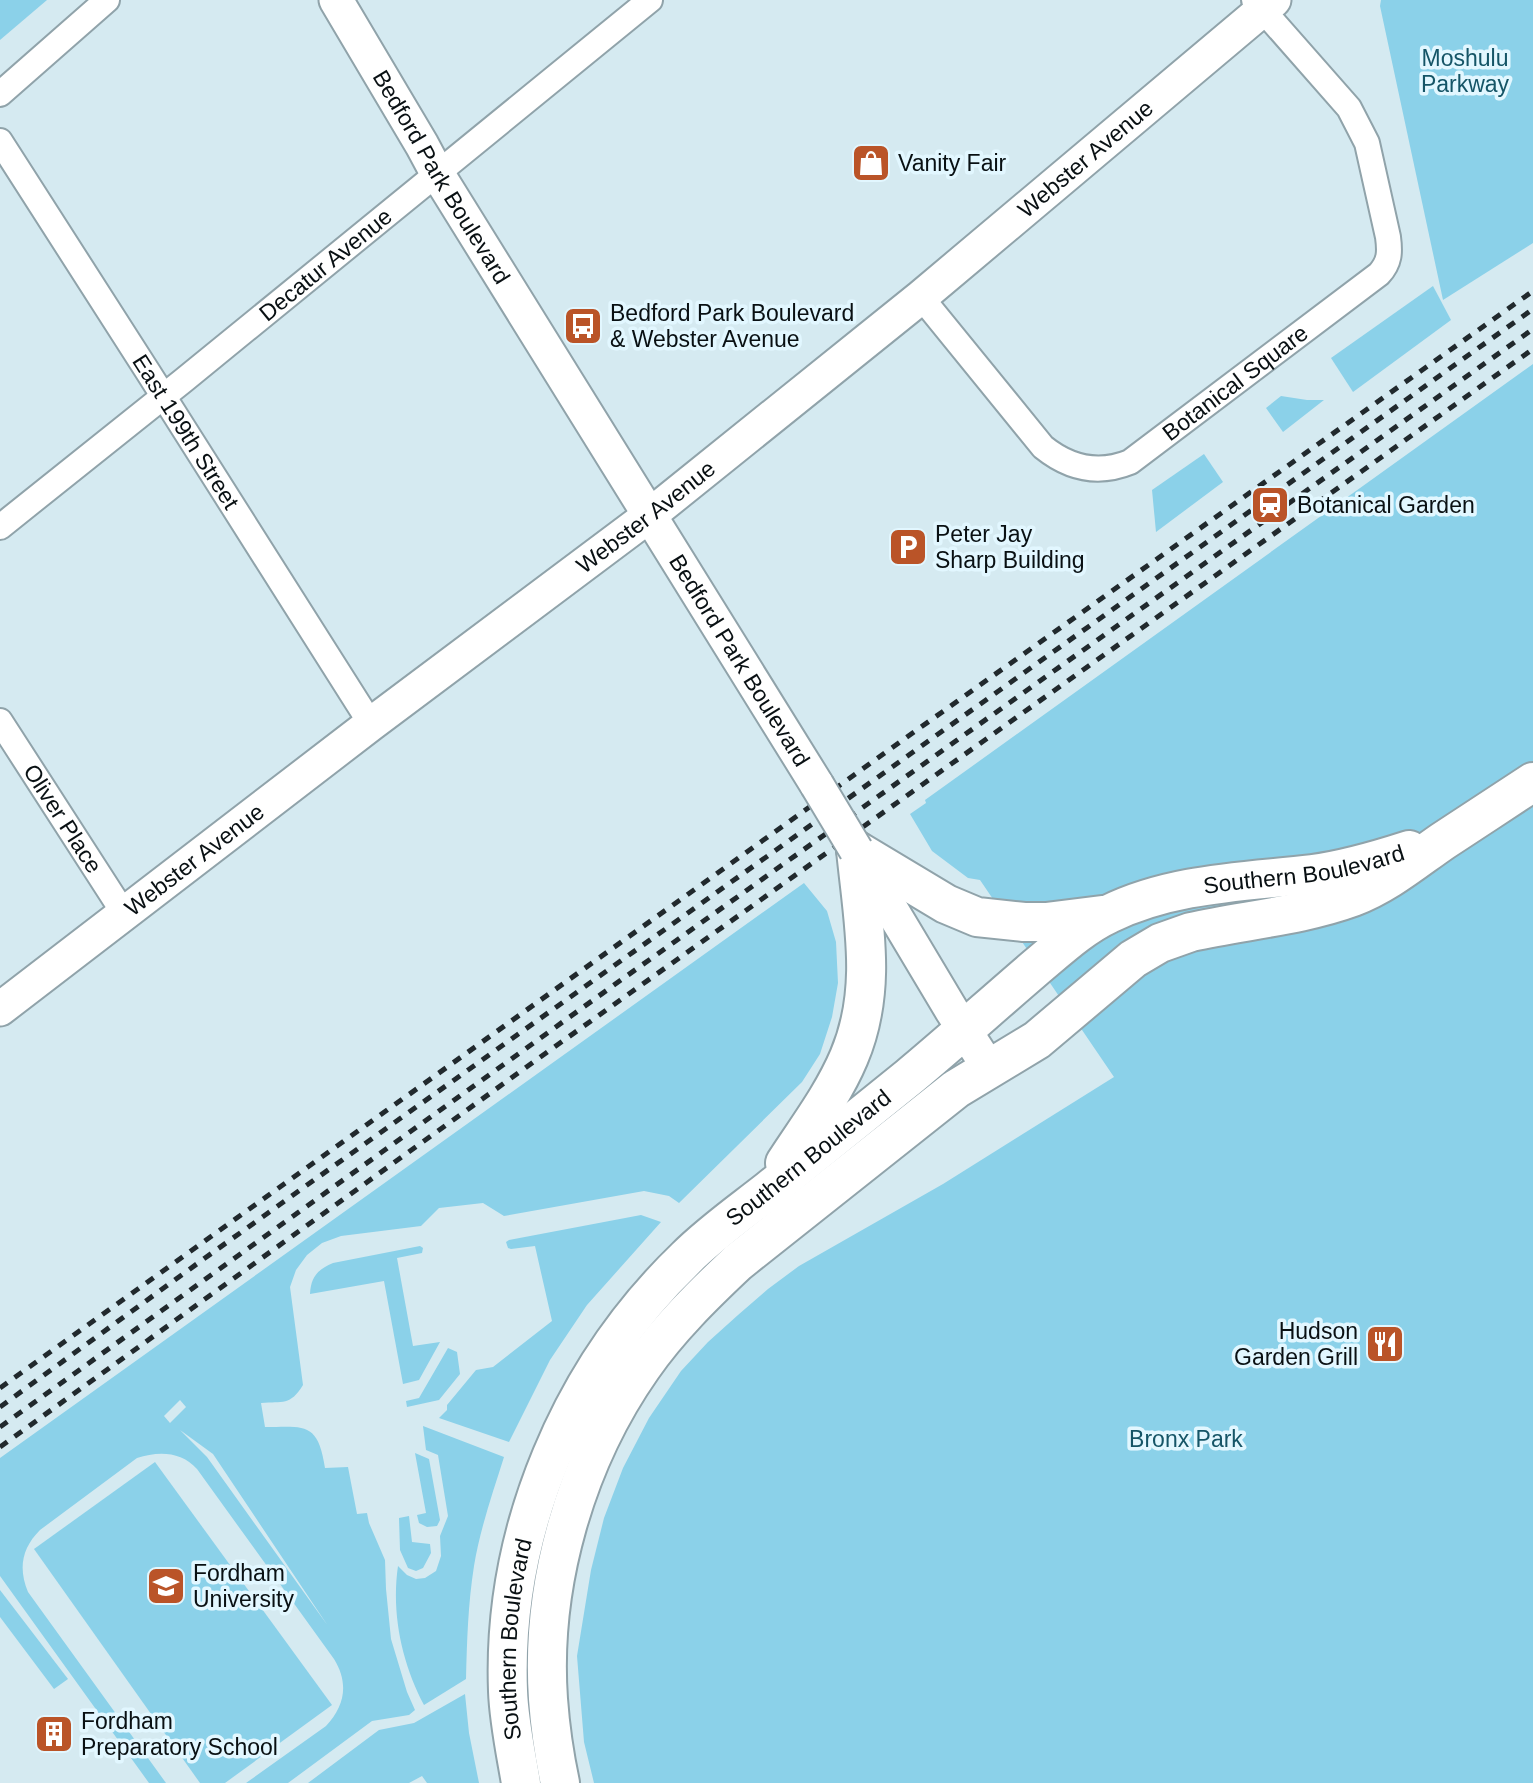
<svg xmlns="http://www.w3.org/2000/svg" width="1533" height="1783" font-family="Helvetica,sans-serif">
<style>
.green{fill:#8bd1e9;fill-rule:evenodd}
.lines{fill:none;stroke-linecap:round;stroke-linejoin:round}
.minor-casing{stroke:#90a3aa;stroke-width:28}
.secondary-casing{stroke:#90a3aa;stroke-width:37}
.primary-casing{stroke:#90a3aa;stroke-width:42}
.minor{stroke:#fff;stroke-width:24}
.secondary{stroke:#fff;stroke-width:33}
.primary{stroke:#fff;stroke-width:38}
.rail{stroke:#21292d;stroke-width:5;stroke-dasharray:9 9;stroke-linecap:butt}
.secondary-bridge-casing{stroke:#90a3aa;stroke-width:37;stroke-linecap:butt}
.secondary-bridge{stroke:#fff;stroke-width:33}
.labels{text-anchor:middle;stroke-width:7;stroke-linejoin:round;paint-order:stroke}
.park-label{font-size:23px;fill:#155567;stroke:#e2f7ff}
.street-label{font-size:23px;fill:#091013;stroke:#e2f7ff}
.poi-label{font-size:23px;fill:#091013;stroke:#e2f7ff;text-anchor:start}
</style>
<rect width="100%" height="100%" fill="#d5eaf1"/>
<g class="green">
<polygon points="0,0 47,0 0,40"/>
<polygon points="1381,0 1533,0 1533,243 1443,300 1380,6"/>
<polygon points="1433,286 1451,320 1353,392 1331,358"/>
<polygon points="1533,364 1533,1783 594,1783 584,1742 577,1656 591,1570 604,1518 623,1468 649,1418 681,1371 708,1342 738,1315 768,1289 799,1266 943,1184 1114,1077 980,880 968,878 932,851 910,814 926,803 925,800"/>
<polygon points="1281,396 1307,400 1324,400 1283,432 1266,408"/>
<polygon points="1204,454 1223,482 1156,532 1152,490"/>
<path d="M804,883L827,911L836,942L838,983L832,1017L820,1054L802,1082L679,1203L669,1196L644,1191L504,1216L483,1203L439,1208L421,1226L341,1236L322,1243L307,1255L296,1270L290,1287L303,1385C290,1406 283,1401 261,1403L265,1427C304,1427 318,1421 325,1468L348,1467L357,1514L367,1513L369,1523L385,1560L386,1589L391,1639L407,1692L415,1710L409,1715L372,1721L288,1783H246L326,1726C345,1706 349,1683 334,1659L197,1469C181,1451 158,1451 137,1458L40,1530C22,1548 18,1568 28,1592L166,1783H149L0,1576V1458ZM180,1400L186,1407L170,1423L164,1416ZM180,1430L213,1454L328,1626L207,1457Z"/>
<polygon points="641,1215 661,1222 587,1305 550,1360 509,1442 439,1418 447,1410 447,1405 476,1370 493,1367 552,1321 535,1246 511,1249 508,1248 506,1242 509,1240"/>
<path d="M420,1246L423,1248L422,1253L397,1258L413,1346L440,1342L419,1380L403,1384L384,1281L310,1294C311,1277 317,1270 333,1263Z"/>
<polygon points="448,1348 457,1352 460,1374 439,1400 407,1407 406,1401 419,1398"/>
<path d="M423,1426L504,1457C493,1492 480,1529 474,1566C468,1604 467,1641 466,1679L424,1705C402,1663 391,1614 398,1566L407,1575L416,1579L425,1578L436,1571L441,1556L440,1536L448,1516L438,1455L426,1450Z"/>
<polygon points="415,1453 429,1459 440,1520 437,1526 427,1527 419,1523 417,1515 426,1513"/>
<polygon points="155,1462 332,1705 225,1783 200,1783 34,1549"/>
<polygon points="409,1516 412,1542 430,1544 431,1553 423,1568 416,1571 408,1568 400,1550 399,1518"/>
<polygon points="0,1590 68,1679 54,1689 0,1617"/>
<polygon points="465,1694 469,1733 479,1783 427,1783 422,1776 409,1783 308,1783 379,1730 414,1723"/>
</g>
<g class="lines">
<defs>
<g id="minor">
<polyline points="0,94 107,0"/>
<path id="s1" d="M0,141L148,372L371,724"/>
<path id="s2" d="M921,297L1043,447C1069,468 1098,475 1130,462L1379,274C1390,262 1390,252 1388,237L1367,143L1349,108L1254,0"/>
<path id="s3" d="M0,527L184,380L650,0"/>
<path id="s4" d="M0,721L125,915"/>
</g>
<g id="secondary">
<path id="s5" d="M336,0L422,145L437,173L817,785"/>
<polyline points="857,852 952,1011 989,1068"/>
<path id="s6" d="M0,1009L371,724L650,515L921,297L1274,0"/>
</g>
<g id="primary">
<polyline points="856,850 946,904 977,917 1024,922 1046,922 1102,915"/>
<path d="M785,1163C807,1129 833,1095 849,1057C878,989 863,921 856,850"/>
<path id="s7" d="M521,1783C516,1753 509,1721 508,1691C502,1530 571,1369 686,1258C711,1233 741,1212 769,1190C816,1152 862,1115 909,1077C951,1042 992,1005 1034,969C1057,950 1081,927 1109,914C1172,883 1243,882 1312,874C1345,870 1378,860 1409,850"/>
<path d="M560,1783C554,1755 550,1727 548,1699C540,1584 576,1461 642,1367C669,1328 704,1294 738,1262L956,1089L1037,1040L1133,959L1160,943L1191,932C1245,920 1301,916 1353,897C1387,884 1414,861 1443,841C1473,821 1503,802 1533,782"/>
</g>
</defs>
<use href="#minor" class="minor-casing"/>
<use href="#secondary" class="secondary-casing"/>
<use href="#primary" class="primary-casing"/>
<use href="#minor" class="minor"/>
<use href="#secondary" class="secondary"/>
<use href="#primary" class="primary"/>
<g class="rail">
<polyline points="0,1388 886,752 1533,291"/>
<polyline points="0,1407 205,1258 1533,309"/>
<polyline points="0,1427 621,980 1533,329"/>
<polyline points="0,1447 539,1058 1533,349"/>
</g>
<defs>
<polyline id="secondary-bridge" points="817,785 856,850"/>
</defs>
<use href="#secondary-bridge" class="secondary-bridge-casing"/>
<use href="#secondary-bridge" class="secondary-bridge"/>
</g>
<defs>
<symbol id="shop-square" viewBox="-11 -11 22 22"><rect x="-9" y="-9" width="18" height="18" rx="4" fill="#ba5428" stroke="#e2f7ff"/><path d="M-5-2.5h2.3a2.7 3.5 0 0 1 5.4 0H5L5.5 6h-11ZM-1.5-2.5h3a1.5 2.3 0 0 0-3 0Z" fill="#fff"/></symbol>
<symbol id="bus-square" viewBox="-11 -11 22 22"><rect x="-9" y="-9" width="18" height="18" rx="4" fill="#ba5428" stroke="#e2f7ff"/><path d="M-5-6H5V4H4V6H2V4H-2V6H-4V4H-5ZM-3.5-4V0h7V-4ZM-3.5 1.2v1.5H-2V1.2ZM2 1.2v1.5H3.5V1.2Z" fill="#fff"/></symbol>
<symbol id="station-square" viewBox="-11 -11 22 22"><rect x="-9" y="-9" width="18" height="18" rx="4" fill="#ba5428" stroke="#e2f7ff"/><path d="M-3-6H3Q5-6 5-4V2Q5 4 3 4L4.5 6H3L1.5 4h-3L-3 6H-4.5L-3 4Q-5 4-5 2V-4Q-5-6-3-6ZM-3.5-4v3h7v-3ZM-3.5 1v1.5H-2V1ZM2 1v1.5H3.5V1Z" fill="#fff"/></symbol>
<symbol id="parking-square" viewBox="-11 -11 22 22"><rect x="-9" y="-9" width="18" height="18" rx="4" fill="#ba5428" stroke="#e2f7ff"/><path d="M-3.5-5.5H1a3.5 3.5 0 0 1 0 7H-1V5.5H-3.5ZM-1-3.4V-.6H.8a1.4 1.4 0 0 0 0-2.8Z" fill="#fff"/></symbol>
<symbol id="restaurant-square" viewBox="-11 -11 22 22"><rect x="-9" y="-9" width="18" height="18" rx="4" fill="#ba5428" stroke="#e2f7ff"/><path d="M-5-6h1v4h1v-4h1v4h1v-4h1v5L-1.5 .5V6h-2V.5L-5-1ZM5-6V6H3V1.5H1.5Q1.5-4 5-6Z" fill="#fff"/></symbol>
<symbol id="university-square" viewBox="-11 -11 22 22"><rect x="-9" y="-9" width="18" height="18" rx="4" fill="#ba5428" stroke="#e2f7ff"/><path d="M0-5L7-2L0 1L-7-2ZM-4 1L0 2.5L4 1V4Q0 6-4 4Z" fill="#fff"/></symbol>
<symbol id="building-square" viewBox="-11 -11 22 22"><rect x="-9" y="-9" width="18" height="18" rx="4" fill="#ba5428" stroke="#e2f7ff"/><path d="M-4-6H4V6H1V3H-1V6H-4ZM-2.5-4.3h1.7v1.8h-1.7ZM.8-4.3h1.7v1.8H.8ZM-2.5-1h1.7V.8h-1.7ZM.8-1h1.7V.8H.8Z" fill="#fff"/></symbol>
</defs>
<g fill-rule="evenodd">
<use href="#shop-square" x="849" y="141" width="44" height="44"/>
<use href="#bus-square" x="561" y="304" width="44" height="44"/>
<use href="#station-square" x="1248" y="483" width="44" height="44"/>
<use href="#parking-square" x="886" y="525" width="44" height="44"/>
<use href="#restaurant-square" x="1363" y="1322" width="44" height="44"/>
<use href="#university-square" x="144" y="1564" width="44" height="44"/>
<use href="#building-square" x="32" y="1712" width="44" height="44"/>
</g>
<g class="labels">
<g class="park-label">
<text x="1465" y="66">Moshulu<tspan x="1465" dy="26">Parkway</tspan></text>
<text x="1186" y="1447">Bronx Park</text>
</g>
<g class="street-label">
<text dy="8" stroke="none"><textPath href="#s6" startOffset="1379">Webster Avenue</textPath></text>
<text dy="8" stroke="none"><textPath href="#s5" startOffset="206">Bedford Park Boulevard</textPath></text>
<text dy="8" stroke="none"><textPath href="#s3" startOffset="418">Decatur Avenue</textPath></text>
<text dy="8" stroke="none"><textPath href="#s2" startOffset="418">Botanical Square</textPath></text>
<text dy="8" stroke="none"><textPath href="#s1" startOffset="345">East 199th Street</textPath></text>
<text dy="8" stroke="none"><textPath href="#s6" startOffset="812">Webster Avenue</textPath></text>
<text dy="8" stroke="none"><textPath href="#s5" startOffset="774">Bedford Park Boulevard</textPath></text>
<text dy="8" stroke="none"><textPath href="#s4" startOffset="116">Oliver Place</textPath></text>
<text dy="8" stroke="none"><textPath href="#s6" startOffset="245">Webster Avenue</textPath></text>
<text dy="8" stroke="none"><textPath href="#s7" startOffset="1321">Southern Boulevard</textPath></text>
<text dy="8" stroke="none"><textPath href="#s7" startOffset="733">Southern Boulevard</textPath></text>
<text dy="8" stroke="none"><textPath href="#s7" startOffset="145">Southern Boulevard</textPath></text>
</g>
<g class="poi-label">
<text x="898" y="171">Vanity Fair</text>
<text x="610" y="321">Bedford Park Boulevard<tspan x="610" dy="26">&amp; Webster Avenue</tspan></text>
<text x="1297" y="513">Botanical Garden</text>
<text x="935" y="542">Peter Jay<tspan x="935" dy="26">Sharp Building</tspan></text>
<text x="1358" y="1339" text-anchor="end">Hudson<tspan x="1358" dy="26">Garden Grill</tspan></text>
<text x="193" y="1581">Fordham<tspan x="193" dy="26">University</tspan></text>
<text x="81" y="1729">Fordham<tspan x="81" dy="26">Preparatory School</tspan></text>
</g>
</g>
</svg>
